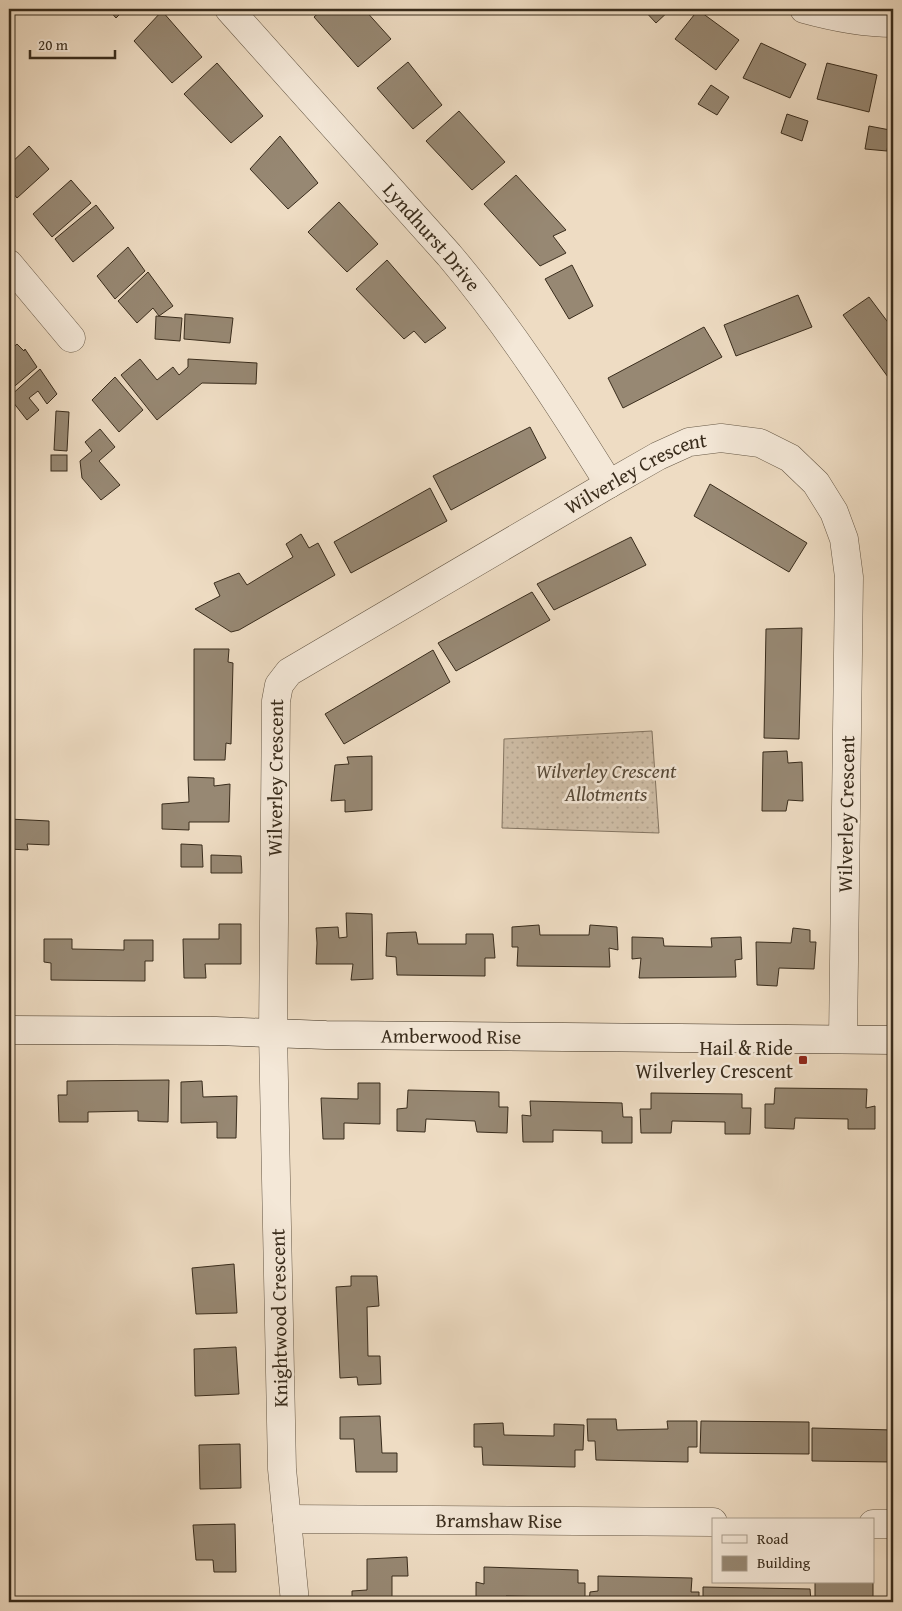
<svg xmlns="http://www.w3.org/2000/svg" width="902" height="1611" font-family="'Gentium Book Plus',serif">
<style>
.garden{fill:url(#garden-dots);stroke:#847562}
.building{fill:#978873;stroke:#392c1c}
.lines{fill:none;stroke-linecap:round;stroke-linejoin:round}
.street-casing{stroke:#665846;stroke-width:29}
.secondary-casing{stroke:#392c1c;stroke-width:29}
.street{stroke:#f4e8d8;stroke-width:28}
.secondary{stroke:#f4e8d8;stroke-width:28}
.poi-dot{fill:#8f2418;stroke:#f4e8d8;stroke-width:2}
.labels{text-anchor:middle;stroke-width:5;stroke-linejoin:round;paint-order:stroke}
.street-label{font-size:20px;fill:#392c1c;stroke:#f4e8d8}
.park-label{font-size:20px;font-style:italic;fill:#574938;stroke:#f4e8d8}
.poi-label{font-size:20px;fill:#392c1c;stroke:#f4e8d8;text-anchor:end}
</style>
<defs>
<pattern id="garden-dots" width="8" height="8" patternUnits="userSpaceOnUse" patternTransform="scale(1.25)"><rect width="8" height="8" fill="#cfbea7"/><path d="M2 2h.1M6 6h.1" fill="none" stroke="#b2a38f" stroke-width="1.8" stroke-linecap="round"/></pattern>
</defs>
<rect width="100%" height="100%" fill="#eedcc3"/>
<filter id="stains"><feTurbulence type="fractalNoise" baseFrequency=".004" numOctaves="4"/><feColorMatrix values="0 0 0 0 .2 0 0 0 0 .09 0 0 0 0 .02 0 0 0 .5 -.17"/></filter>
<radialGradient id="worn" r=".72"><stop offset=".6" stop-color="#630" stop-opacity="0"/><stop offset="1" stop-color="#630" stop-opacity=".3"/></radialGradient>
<polygon class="garden" points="652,731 659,833 502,828 504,739"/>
<g class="building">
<polygon points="108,9 125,9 116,18"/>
<polygon points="323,9 364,9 391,39 358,67 314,17"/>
<polygon points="643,9 671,9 656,23"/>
<polygon points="698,10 739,40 716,70 675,39"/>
<polygon points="162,11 202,57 172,83 134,41"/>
<polygon points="761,43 806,64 790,98 743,78"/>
<polygon points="408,62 442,105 413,129 377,88"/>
<polygon points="217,63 263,116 231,143 184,94"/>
<polygon points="827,63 877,75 869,112 817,99"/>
<polygon points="711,85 729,97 717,115 698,104"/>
<polygon points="459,111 505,162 472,190 426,141"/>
<polygon points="787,114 808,121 802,141 781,133"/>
<polygon points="869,126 890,130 887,151 865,149"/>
<polygon points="280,136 318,183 288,209 250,169"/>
<polygon points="29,146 49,169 17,198 9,188 9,165"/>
<polygon points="516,175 566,230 553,236 566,253 540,266 484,204"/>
<polygon points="71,180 91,203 52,237 33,214"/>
<polygon points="339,202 378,244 347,272 308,232"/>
<polygon points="96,205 114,228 73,262 55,239"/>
<polygon points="128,247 145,271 115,299 97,276"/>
<polygon points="387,260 446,328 425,343 414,331 404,339 356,289"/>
<polygon points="572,265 593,306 569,319 545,279"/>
<polygon points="148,272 173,306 159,316 153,308 137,323 118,301"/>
<polygon points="798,295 812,327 736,356 724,325"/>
<polygon points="869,297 893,329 893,384 843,315"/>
<polygon points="185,314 233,318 230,343 184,339"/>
<polygon points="156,316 182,318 180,341 155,339"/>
<polygon points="704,327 722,357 623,408 608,378"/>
<polygon points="17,344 24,351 25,349 37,367 9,391 9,351"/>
<polygon points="140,359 157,380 173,367 179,375 188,367 188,359 257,363 256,384 202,383 157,420 121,375"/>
<polygon points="40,369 57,394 47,404 38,391 29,398 39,410 27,420 9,397"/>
<polygon points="115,377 143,410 119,432 92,400"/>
<polygon points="56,411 69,412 67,451 54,450"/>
<polygon points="530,427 546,458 451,510 433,476"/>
<polygon points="100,429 115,447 99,461 120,485 101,500 82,478 80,461 92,451 85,442"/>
<rect x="51" y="455" width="16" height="16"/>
<polygon points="710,484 807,543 789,572 694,516"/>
<polygon points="430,488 447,521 351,573 334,542"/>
<polygon points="301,534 309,548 318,543 335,575 239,630 231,632 195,609 220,596 214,583 239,573 247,585 293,557 286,544"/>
<polygon points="631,537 646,565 554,610 537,584"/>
<polygon points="532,592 550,620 456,671 438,643"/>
<polygon points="802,628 799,739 764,738 766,629"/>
<polygon points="194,649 229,649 228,662 233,663 231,744 226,743 225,760 194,760"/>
<polygon points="433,650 450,682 344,744 325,714"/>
<polygon points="787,751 788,763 802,762 803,801 788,800 786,811 762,811 763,752"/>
<polygon points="372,756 372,810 345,812 345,800 331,801 335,765 349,764 347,757"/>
<polygon points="188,777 214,778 214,786 230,784 229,822 189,822 189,830 162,829 162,804 189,802"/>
<polygon points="9,819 49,821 49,845 27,844 28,850 9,849"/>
<polygon points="181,844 202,845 203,867 181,867"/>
<polygon points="211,855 241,856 242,873 211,873"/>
<polygon points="346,913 372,914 373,979 351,980 353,964 316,964 317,943 316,928 338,927 339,938 347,937"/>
<polygon points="219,924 241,924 241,964 205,964 206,978 184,978 183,939 219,939"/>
<polygon points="539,925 540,935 589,935 590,925 617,927 618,950 609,948 610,967 517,966 518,947 512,947 512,927"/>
<polygon points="793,928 810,930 810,942 816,942 814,969 779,968 777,986 757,985 756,942 791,943"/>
<polygon points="416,932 418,944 466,944 466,934 493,934 495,958 485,958 485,976 397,975 396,957 386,956 387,933"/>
<polygon points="632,937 663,938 664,946 712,947 711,938 741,937 742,959 735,960 736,977 639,978 641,958 632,959"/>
<polygon points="44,939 72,939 72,949 124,950 124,940 153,940 153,961 145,961 145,981 51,980 51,963 44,962"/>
<polygon points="169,1080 168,1122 138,1121 138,1111 88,1112 88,1122 59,1122 58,1095 67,1095 67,1081"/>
<polygon points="202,1081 203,1097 237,1096 236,1138 217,1138 217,1122 181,1123 181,1082"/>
<polygon points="358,1083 380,1083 380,1124 344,1123 344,1139 323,1139 321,1098 358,1099"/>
<polygon points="775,1088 867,1089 866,1108 875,1106 875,1129 848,1129 848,1119 795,1118 794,1129 765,1128 765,1104 774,1104"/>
<polygon points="408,1090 499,1092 499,1107 508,1107 507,1133 477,1132 475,1121 426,1119 425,1132 397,1131 397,1109 407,1108"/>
<polygon points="651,1093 742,1094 742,1108 751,1108 750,1134 725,1134 725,1122 672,1121 671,1133 641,1133 640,1109 651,1109"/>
<polygon points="530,1101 622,1103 623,1117 632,1117 632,1143 602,1143 602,1131 553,1130 553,1142 523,1142 522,1115 531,1116"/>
<polygon points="890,1106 893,1106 893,1136 889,1136"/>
<polygon points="234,1264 237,1313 196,1314 192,1268"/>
<polygon points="351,1276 377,1276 379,1306 367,1307 368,1356 380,1356 381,1384 358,1385 357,1377 340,1378 336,1287 351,1286"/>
<polygon points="236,1347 239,1394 195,1396 194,1349"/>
<polygon points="380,1416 382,1453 397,1453 397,1472 356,1472 354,1439 340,1439 340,1417"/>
<polygon points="587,1419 616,1419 617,1430 668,1429 667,1421 697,1421 697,1447 688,1447 688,1462 596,1460 595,1441 588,1441"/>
<polygon points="701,1421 809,1422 809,1454 700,1453"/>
<polygon points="503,1423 504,1435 554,1436 554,1424 584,1425 583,1450 575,1450 575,1467 483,1465 482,1447 474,1447 474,1424"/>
<polygon points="812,1428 893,1430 893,1462 812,1461"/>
<polygon points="240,1444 241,1488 200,1489 199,1445"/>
<polygon points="235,1524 236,1572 214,1572 213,1560 196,1560 193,1525"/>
<polygon points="407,1557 408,1576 392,1576 392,1602 352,1602 352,1591 367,1590 367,1559"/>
<polygon points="484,1567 578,1570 578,1583 585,1583 585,1602 557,1602 556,1597 506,1596 506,1602 476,1602 476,1582 484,1584"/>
<polygon points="598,1576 692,1578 691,1592 699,1592 699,1602 589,1602 590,1592 598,1591"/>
<rect x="815" y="1582" width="58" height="20"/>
<polygon points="703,1587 810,1589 811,1602 703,1602"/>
</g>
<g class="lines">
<defs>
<g id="street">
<path id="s1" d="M229,9L449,255C509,326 560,405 609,484"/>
<path d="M804,9C833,17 863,23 893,23"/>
<polyline points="9,264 71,338"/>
<path id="s2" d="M287,1519L713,1522"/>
<polyline points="873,1524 893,1524"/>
<path id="s3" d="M295,1602L282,1469L273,1033L276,701L279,685L289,672L609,484L658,456L689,442L721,438L760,443L790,458L816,483L834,512L844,539L849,577L843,1039"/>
</g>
<g id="secondary">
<path id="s4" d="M9,1030L216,1031L326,1035L893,1040"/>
</g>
</defs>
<use href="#street" class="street-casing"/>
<use href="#secondary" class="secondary-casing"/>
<use href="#street" class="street"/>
<use href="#secondary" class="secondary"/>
</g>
<rect class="poi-dot" x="798" y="1055" width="10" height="10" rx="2.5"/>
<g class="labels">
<g class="street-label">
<text dy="7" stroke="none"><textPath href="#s1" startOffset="305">Lyndhurst Drive</textPath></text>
<text dy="7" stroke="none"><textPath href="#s3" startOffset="1335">Wilverley Crescent</textPath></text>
<text dy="7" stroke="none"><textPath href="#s3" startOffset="825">Wilverley Crescent</textPath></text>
<text transform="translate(846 814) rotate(-89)" y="7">Wilverley Crescent</text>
<text dy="7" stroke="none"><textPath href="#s4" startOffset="442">Amberwood Rise</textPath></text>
<text transform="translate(279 1318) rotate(-91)" y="7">Knightwood Crescent</text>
<text dy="7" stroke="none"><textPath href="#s2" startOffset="212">Bramshaw Rise</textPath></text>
</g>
<g class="park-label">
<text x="606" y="778">Wilverley Crescent<tspan x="606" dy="23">Allotments</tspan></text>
</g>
<g class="poi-label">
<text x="793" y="1055">Hail &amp; Ride<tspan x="793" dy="23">Wilverley Crescent</tspan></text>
</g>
</g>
<rect width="902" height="1611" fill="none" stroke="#eedcc3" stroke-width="30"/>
<rect x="10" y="10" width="882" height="1591" fill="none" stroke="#392c1c" stroke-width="2.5"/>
<rect x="15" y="15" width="872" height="1581" fill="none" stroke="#392c1c"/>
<rect x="712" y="1518" width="162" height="65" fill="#f4e8d8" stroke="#a99d8d"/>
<rect x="722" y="1535" width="25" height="8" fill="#f4e8d8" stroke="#a99d8d"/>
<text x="757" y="1544" font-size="15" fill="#392c1c">Road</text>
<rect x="722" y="1556" width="25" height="15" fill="#978873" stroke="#a99d8d"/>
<text x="757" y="1568" font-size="15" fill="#392c1c">Building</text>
<path d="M30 50v8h85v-8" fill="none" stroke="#392c1c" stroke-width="2.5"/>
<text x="38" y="50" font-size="15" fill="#392c1c" stroke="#f4e8d8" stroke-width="4" paint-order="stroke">20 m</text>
<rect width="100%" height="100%" filter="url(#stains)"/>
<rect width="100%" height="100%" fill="url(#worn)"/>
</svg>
